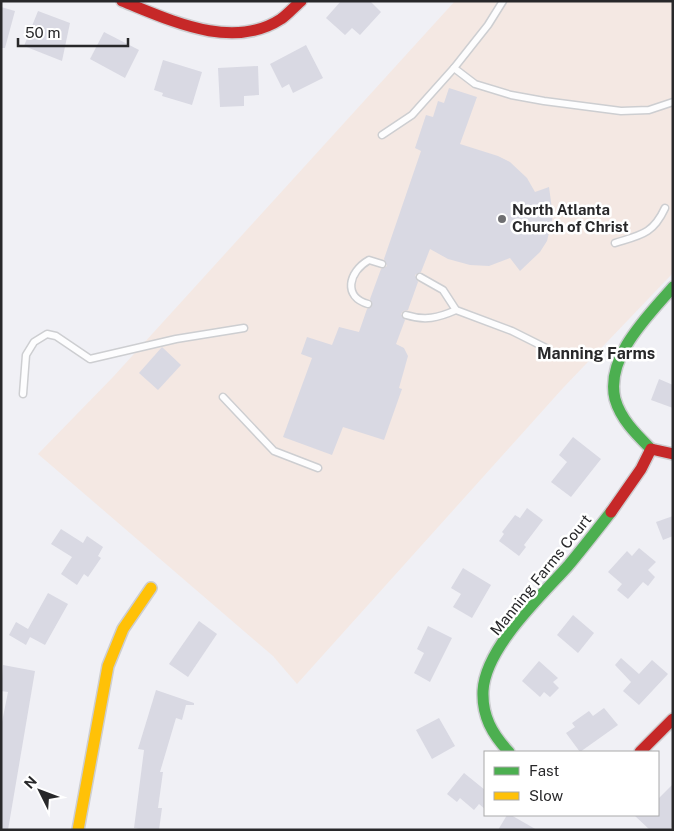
<svg xmlns="http://www.w3.org/2000/svg" width="674" height="831" font-family="'Public Sans',sans-serif">
<style>
.commercial{fill:#f4e8e3}
.building{fill:#d9d9e3}
.lines{fill:none;stroke-linecap:round;stroke-linejoin:round}
.lane-casing{stroke:#cdced1;stroke-width:9}
.fast-casing{stroke:#cdced1;stroke-width:14}
.slow-casing{stroke:#cdced1;stroke-width:14}
.jam-casing{stroke:#cdced1;stroke-width:14}
.lane{stroke:#fdfdfe;stroke-width:6}
.fast{stroke:#4caf50;stroke-width:11}
.slow{stroke:#ffc107;stroke-width:11}
.jam{stroke:#c62828;stroke-width:11}
.poi-dot{fill:#6e6e71;stroke:#fff;stroke-width:2}
.labels{text-anchor:middle;stroke-width:5;stroke-linejoin:round;paint-order:stroke}
.poi-label{font-size:15px;font-weight:bold;fill:#28282a;stroke:#fff;text-anchor:start}
.street-label{font-size:15px;fill:#28282a;stroke:#fff}
.neighbourhood-label{font-size:16px;font-weight:bold;fill:#28282a;stroke:#fff}
</style>
<rect width="100%" height="100%" fill="#f0f0f5"/>
<polygon class="commercial" points="455,1 673,1 673,273 563,388 297,684 273,656 38,454 113,377"/>
<g class="building">
<polygon points="341,1 370,1 381,12 360,35 352,28 345,35 326,18"/>
<polygon points="1,7 15,11 5,48 1,48"/>
<polygon points="38,11 70,23 62,61 24,46"/>
<polygon points="104,32 139,50 125,78 90,59"/>
<polygon points="306,45 323,78 293,93 289,84 282,88 270,64"/>
<polygon points="163,60 202,72 192,105 162,96 163,93 154,90"/>
<polygon points="258,66 259,95 244,96 244,106 220,107 218,68"/>
<polygon points="449,88 477,97 460,144 498,156 510,162 527,178 535,192 549,187 553,216 547,241 540,252 520,271 510,258 489,266 470,265 448,259 430,249 421,272 415,275 418,282 408,310 403,311 401,314 405,320 396,344 404,348 408,356 399,388 402,389 384,440 343,427 332,455 283,437 312,358 301,354 307,337 332,345 339,327 359,332 367,309 372,306 370,299 381,269 387,266 384,259 421,151 415,148 426,115 433,117 438,101 444,103"/>
<polygon points="162,347 181,365 158,390 139,373"/>
<polygon points="659,379 673,385 673,408 651,400"/>
<polygon points="573,437 601,459 571,497 551,482 567,462 559,455"/>
<polygon points="527,508 543,520 524,545 526,547 519,556 499,541 504,534 502,532 515,515 520,518"/>
<polygon points="673,516 673,536 663,540 656,522"/>
<polygon points="61,529 83,543 87,536 103,547 98,556 101,558 88,577 84,574 77,585 61,574 72,557 51,544"/>
<polygon points="639,548 656,562 648,570 655,577 648,586 643,582 628,599 617,590 622,584 608,572 627,551 632,556"/>
<polygon points="463,568 491,585 472,618 453,607 461,594 451,588"/>
<polygon points="48,593 68,604 45,645 30,637 26,645 9,635 16,622 28,629"/>
<polygon points="573,615 594,633 578,653 557,635"/>
<polygon points="199,621 217,634 188,677 169,664"/>
<polygon points="428,626 452,638 430,682 414,673 424,653 417,649"/>
<polygon points="621,658 639,674 652,660 668,674 639,705 623,691 631,682 615,665"/>
<polygon points="539,661 558,678 553,682 559,688 550,697 544,692 540,697 522,681"/>
<polygon points="3,665 35,671 8,830 1,830 1,727 8,692 1,691"/>
<polygon points="156,690 194,703 194,705 186,705 182,720 176,718 160,772 163,772 158,808 162,808 159,830 144,830 134,828 144,750 138,749"/>
<polygon points="604,708 618,725 580,752 566,733 575,727 572,723 589,711 593,716"/>
<polygon points="439,718 455,746 432,759 416,730"/>
<polygon points="464,773 485,790 485,809 479,804 474,810 460,798 457,802 447,794"/>
<polygon points="673,784 673,826 669,830 650,830 634,815 658,815 658,799"/>
<polygon points="507,815 511,815 537,830 498,830"/>
</g>
<g class="lines">
<defs>
<g id="lane">
<polyline points="454,68 475,84 511,95 544,101 621,111 649,110 673,102"/>
<polyline points="382,135 412,115 454,68 488,25 503,1"/>
<path d="M615,243C641,235 653,234 665,208"/>
<polyline points="420,277 443,290 456,310 512,331 546,348"/>
<path d="M368,304C343,297 348,272 369,260L382,264"/>
<path d="M406,315C425,321 438,318 456,310"/>
<polyline points="23,394 26,355 34,342 47,334 56,336 90,359 176,339 244,328"/>
<polyline points="223,397 274,451 318,468"/>
</g>
<g id="fast">
<path d="M651,449C637,435 621,420 615,399C605,357 648,316 673,287"/>
<path d="M509,752C492,734 482,716 483,691C485,648 541,596 568,566C583,548 597,530 611,512"/>
</g>
<polyline id="slow" points="78,830 108,666 123,629 151,588"/>
<g id="jam">
<path d="M122,1C170,20 232,51 281,19C288,14 294,7 301,1"/>
<polyline points="611,512 641,469 651,449 673,454"/>
<polyline points="640,752 673,719"/>
</g>
</defs>
<use href="#lane" class="lane-casing"/>
<use href="#fast" class="fast-casing"/>
<use href="#slow" class="slow-casing"/>
<use href="#jam" class="jam-casing"/>
<use href="#lane" class="lane"/>
<use href="#fast" class="fast"/>
<use href="#slow" class="slow"/>
<use href="#jam" class="jam"/>
</g>
<circle class="poi-dot" cx="502" cy="219" r="5"/>
<g class="labels">
<g class="poi-label">
<text x="512" y="215">North Atlanta<tspan x="512" dy="17">Church of Christ</tspan></text>
</g>
<g class="street-label">
<text transform="translate(541 575) rotate(-51)" y="5">Manning Farms Court</text>
</g>
<g class="neighbourhood-label">
<text x="596" y="359">Manning Farms</text>
</g>
</g>
<rect width="674" height="831" fill="none" stroke="#28282a" stroke-width="5"/>
<rect x="484" y="751" width="175" height="65" fill="#ffffff" stroke="#a9a9aa"/>
<rect x="494" y="767" width="25" height="8" fill="#4caf50" stroke="#a9a9aa"/>
<text x="529" y="776" font-size="15" fill="#28282a">Fast</text>
<rect x="494" y="792" width="25" height="8" fill="#ffc107" stroke="#a9a9aa"/>
<text x="529" y="801" font-size="15" fill="#28282a">Slow</text>
<g transform="translate(40 791) rotate(312)" stroke="#ffffff" stroke-width="4" paint-order="stroke">
<path d="M0-4L9 19L0 12L-9 19Z" fill="#28282a"/>
<text y="-8" font-size="14" font-weight="bold" text-anchor="middle" fill="#28282a">N</text>
</g>
<path d="M18 38v8h110v-8" fill="none" stroke="#28282a" stroke-width="2.5"/>
<text x="25" y="38" font-size="15" fill="#28282a" stroke="#ffffff" stroke-width="4" paint-order="stroke">50 m</text>
</svg>
